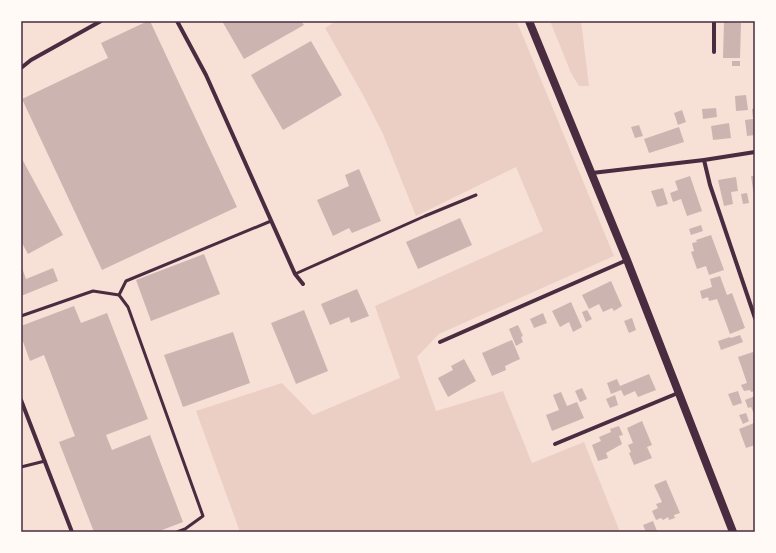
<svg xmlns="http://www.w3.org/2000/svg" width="776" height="553" font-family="'Golos Text',sans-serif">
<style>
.green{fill:#ebcfc5}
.building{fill:#ccb4b1}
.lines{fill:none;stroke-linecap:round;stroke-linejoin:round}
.service{stroke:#4a2c40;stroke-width:3}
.minor{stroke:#4a2c40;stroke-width:4}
.secondary{stroke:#4a2c40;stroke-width:8}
.neatline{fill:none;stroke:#4a2c40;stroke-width:1.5}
</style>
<rect width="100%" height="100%" fill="#f7e1d7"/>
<g class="green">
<polygon points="336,21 516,21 520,29 614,256 439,334 417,357 436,411 503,391 532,463 584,442 620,532 240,532 196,411 282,383 313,415 400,378 375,306 543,231 516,167 416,216 383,134 362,93 325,28"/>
<polygon points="550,21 581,21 589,86 579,86 571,73"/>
</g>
<g class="building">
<polygon points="148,21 150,21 237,207 102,270 22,99 108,58 101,43"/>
<polygon points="222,21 301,21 304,25 244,59"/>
<polygon points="724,22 741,23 740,58 723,58"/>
<polygon points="311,41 342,95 283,130 251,75"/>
<rect x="732" y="61" width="8" height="5"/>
<polygon points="746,95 748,110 736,111 735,96"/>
<polygon points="716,108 717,117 703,119 702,109"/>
<polygon points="755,108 755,135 747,136 745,120 753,119 752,109"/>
<polygon points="682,110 686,122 678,125 674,113"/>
<polygon points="729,123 731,138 713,140 711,126"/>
<polygon points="639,125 643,136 635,138 631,127"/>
<polygon points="679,127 684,142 649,153 644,139"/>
<polygon points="21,157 63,235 28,254 21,241"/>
<polygon points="359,169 381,221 352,233 349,228 333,236 317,200 349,186 345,175"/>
<polygon points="690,176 702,211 687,216 681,199 673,202 670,193 678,190 675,181"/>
<polygon points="751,176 755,176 755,196 754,196"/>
<polygon points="736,177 738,191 731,192 733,204 724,206 718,180"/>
<polygon points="663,188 668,204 657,207 651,191"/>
<polygon points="747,193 749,203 743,204 741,194"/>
<polygon points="460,218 472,245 418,269 406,242"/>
<polygon points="701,225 703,231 691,235 689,229"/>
<polygon points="711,235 724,270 709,275 706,266 697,269 691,252 694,251 692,243 697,242 696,240"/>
<polygon points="204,254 220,294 151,321 136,280"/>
<polygon points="21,265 26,279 53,268 58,281 21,296"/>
<polygon points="720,276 727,295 732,293 745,328 730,334 717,299 709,301 708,297 702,299 700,291 712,287 710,279"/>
<polygon points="611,281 622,306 614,311 612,308 603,312 599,304 589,309 582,295"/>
<polygon points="357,289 369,316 351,323 349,317 330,325 321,304"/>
<polygon points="571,302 582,327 573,332 569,322 560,327 552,311"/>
<polygon points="74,306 81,323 107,313 148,419 106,435 112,450 150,435 183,522 157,532 94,532 59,442 75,436 44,355 30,361 21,336 21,326"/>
<polygon points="304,310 328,371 296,384 271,323"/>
<polygon points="587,310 592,319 586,322 582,312"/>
<polygon points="543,313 547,323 534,328 530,319"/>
<polygon points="632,318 636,330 629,333 624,321"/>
<polygon points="518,325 523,336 521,337 523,342 516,346 509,329"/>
<polygon points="233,332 250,383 183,407 164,355"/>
<polygon points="740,335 743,342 721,350 718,341 730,337 731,338"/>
<polygon points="512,340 520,359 505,366 506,370 492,376 482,353"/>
<polygon points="753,352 755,359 755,391 751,392 750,390 744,391 741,385 747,383 738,357"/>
<polygon points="464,359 476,381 448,397 438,378 453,370 451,366"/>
<polygon points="649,374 656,390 638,397 635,391 624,396 621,390 611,394 607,383 617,379 620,386"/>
<polygon points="582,388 587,399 580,402 575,391"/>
<polygon points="738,391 742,403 733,406 728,394"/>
<polygon points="561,392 567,406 577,402 584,418 552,431 546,415 559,410 553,395"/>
<polygon points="615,395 618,405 610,408 606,399"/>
<polygon points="755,396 755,414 754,414 751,407 748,408 745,400"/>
<polygon points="746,413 749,421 743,424 739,415"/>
<polygon points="642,421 652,445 647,447 652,458 634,465 629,453 631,452 628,445 633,443 627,428"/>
<polygon points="754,423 755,445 746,448 739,429"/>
<polygon points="619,426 623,435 619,436 622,444 606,453 608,458 598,461 592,445 601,441 599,437 611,432 610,429"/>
<polygon points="666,480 680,513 674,515 675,518 669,520 668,517 663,520 661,518 656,520 652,511 658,508 656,504 662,502 654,485"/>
<polygon points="653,521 657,531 646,532 643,525"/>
</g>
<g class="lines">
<g class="service">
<polyline points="295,274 425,216 476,195"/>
<polyline points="119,295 126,281 271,221"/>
<polyline points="21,316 93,291 119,295 128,307 203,516 185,529 177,532"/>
<polyline points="21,467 45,461"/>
</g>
<g class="minor">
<polyline points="177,21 206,75 295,274 303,284"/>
<polyline points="714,52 714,21"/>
<polyline points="21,68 31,60 101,21"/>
<polyline points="704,160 710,185 755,318"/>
<polyline points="592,173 704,160 755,152"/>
<polyline points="440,342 627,260"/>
<polyline points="21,400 72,532"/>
<polyline points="555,444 678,393"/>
</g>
<polyline class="secondary" points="529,21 627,260 733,532"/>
</g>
<rect width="776" height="553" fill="none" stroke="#fffaf5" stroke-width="44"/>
<rect x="22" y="22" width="732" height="509" class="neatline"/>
</svg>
